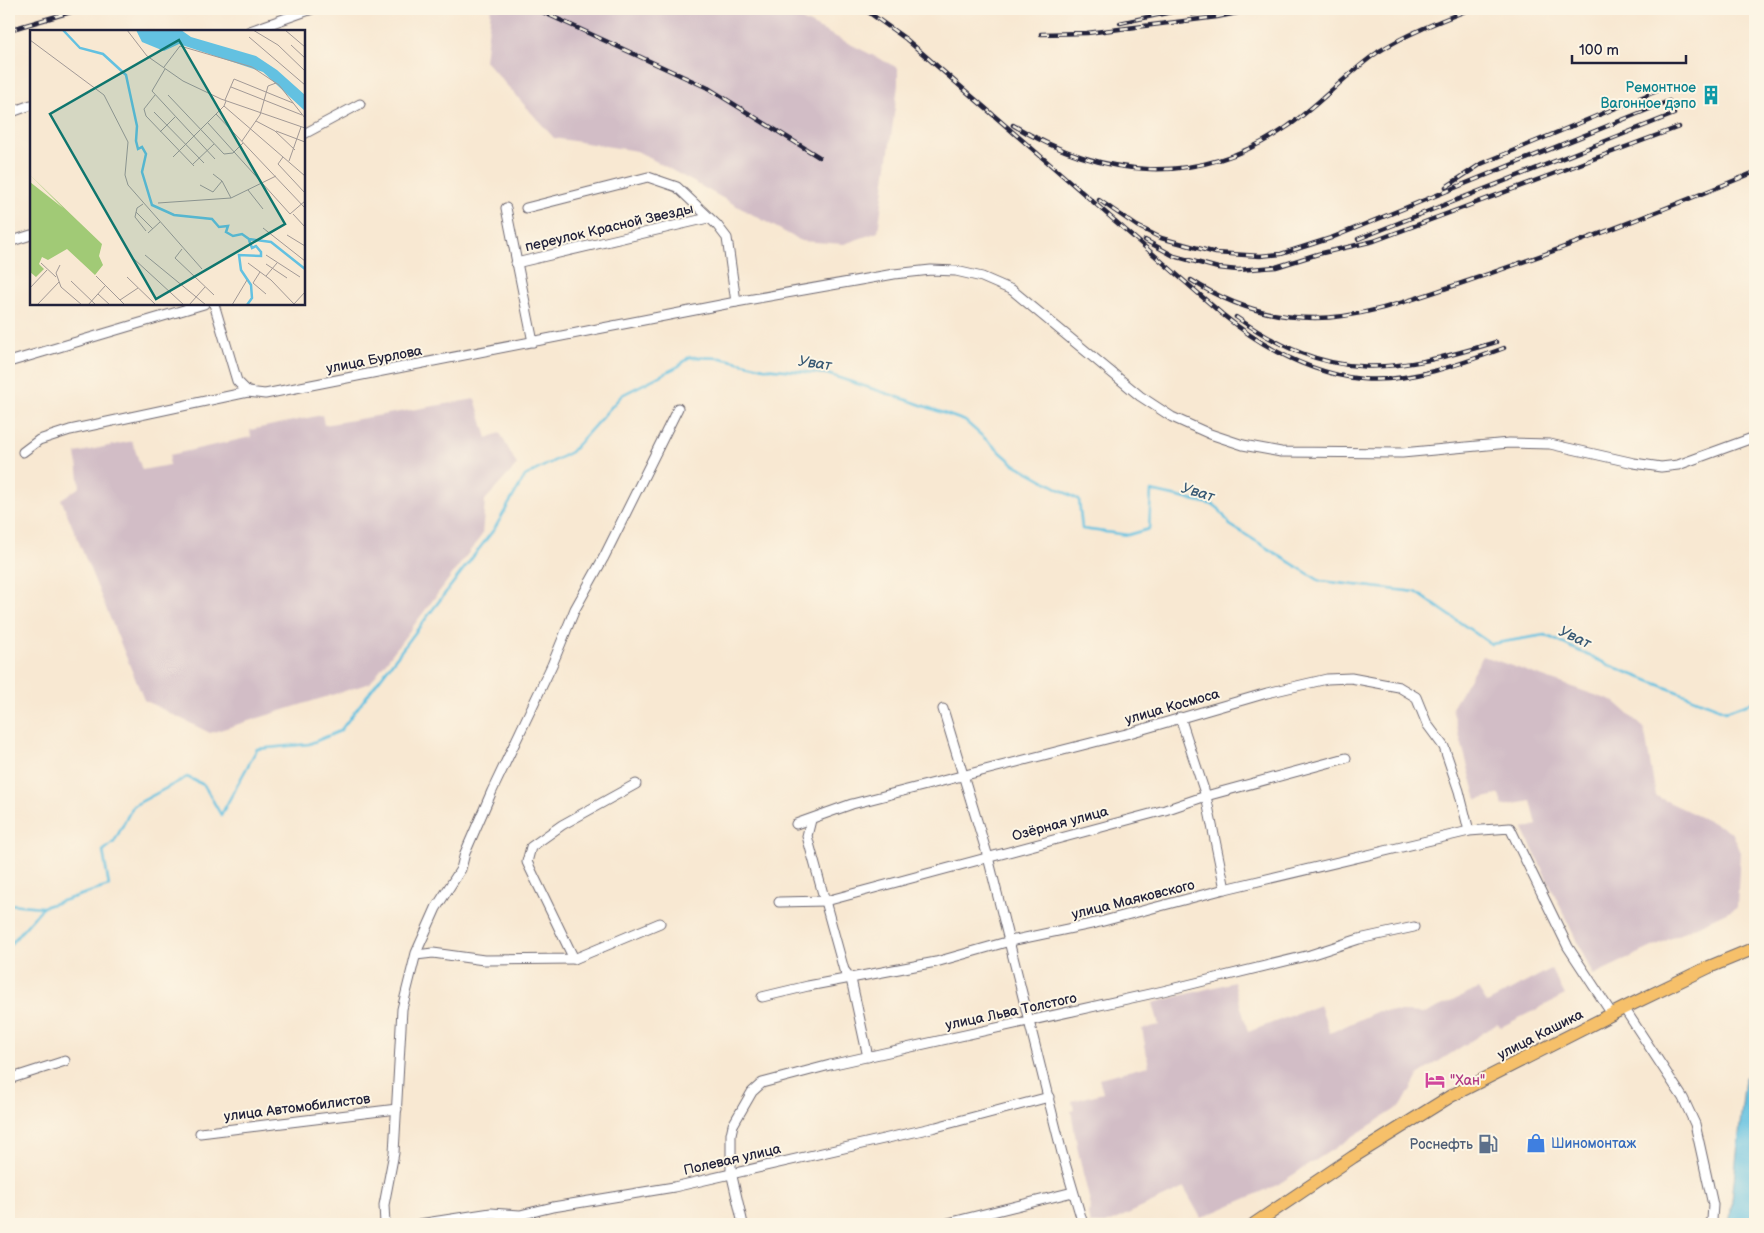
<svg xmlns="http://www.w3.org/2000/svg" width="1764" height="1233" font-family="'Balsamiq Sans',sans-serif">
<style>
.industrial{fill:#d2bdc6}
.water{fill:#63c1e1;stroke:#42728e}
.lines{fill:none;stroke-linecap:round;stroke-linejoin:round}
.stream{stroke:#63c1e1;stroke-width:2.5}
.minor-casing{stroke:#6d6770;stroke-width:11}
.highway-casing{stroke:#6d6770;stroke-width:14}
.minor{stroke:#fff;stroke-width:9}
.highway{stroke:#f6c06b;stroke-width:12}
.rail-casing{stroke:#22223b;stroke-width:4.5}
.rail{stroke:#fcf5e5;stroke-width:2.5;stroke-dasharray:8;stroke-linecap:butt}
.labels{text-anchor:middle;stroke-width:4;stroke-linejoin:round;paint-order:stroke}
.culture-label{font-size:14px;fill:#0d838f;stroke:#fcf5e5;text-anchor:end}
.street-label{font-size:14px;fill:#22223b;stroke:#fcf5e5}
.hotel-label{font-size:14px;fill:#b23c85;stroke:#fcf5e5;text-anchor:start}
.shop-label{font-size:14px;fill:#366cbe;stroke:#fcf5e5;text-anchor:start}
.service-label{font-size:14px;fill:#4e5e75;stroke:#fcf5e5;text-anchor:end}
.water-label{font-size:15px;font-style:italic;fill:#395a75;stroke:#fcf5e5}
.inset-river{fill:none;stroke:#63c1e1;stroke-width:2.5}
.inset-road{fill:none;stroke:#a29996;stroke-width:1}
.view{fill:#0f766e;fill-opacity:0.15;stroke:#0f766e;stroke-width:2.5}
.inset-edge{fill:none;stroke:#22223b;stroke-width:2.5}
</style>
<rect width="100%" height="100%" fill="#fcf5e5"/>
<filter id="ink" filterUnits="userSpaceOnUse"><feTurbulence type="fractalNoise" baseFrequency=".02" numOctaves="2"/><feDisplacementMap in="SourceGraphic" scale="10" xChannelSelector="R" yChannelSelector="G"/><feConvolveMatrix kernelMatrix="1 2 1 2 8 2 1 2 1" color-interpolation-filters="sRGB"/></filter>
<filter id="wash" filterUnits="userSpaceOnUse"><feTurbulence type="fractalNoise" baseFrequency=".0096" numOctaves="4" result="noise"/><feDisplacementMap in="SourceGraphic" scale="20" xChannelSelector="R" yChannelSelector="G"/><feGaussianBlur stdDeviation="1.12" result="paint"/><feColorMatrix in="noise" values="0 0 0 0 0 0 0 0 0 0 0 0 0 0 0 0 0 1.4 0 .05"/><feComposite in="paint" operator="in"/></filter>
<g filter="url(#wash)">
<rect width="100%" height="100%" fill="#f8e8d2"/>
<g class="industrial">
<polygon points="491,9 780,9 898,68 898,85 878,232 844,244 801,241 637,151 554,138 485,61"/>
<polygon points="475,399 487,438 500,433 517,465 485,500 482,535 370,683 210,733 144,700 61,499 80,487 76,453 132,441 142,470 169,465 170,455 251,437 250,430 322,415 324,425"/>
<polygon points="1483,656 1615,702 1644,728 1656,796 1732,832 1740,850 1737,907 1593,975 1523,829 1537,825 1531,801 1503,806 1499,794 1477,800 1452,708"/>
<polygon points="1551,969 1565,995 1501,1027 1497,1024 1419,1074 1402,1105 1277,1185 1201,1218 1184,1188 1106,1224 1090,1224 1088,1214 1091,1207 1078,1151 1071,1111 1074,1110 1072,1101 1103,1093 1099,1078 1149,1066 1142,1029 1159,1025 1153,1003 1234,982 1248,1032 1320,1005 1330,1033 1378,1011 1426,1013 1478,989 1487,1003"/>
</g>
<polygon class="water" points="1755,1072 1755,1224 1723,1224 1730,1219 1745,1077"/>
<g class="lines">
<g class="stream">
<polyline points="9,904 42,907"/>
<polyline points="9,946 43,907 109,886 103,851 114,842 133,806 187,777 204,785 221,815 257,749 309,744 340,731 495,528 525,476 571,452 622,395 679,366 689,357 721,358 764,368 827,374 913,402 965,421 1014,464 1079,500 1082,529 1128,535 1149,529 1151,491 1214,505 1219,509 1230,525 1320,581 1416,592 1491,644 1545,635 1611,666 1726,711 1755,701"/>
</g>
</g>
</g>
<g filter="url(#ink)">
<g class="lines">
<defs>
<g id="minor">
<polyline points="250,31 312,9"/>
<polyline points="9,113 31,105"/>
<polyline points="304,134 360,104"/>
<polyline points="506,208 533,342"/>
<polyline points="526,208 648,177 677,187 717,225 727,238 736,302"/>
<polyline points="9,242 31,235"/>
<polyline points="516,263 708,218"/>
<polyline points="214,304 237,381 248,392"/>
<polyline points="9,362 204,304"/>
<polyline points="23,452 39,440 70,430 248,392 265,394 736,302 894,274 931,270 956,271 982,277 1012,290 1140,396 1172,417 1210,434 1243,445 1281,452 1402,453 1509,443 1550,444 1634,463 1661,467 1678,465 1755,437"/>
<polyline points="943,709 988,857 1062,1153 1083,1224"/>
<polyline points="1180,717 1206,796 1225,889"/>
<polyline points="811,820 807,836 844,970 851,979 868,1057"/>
<polyline points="796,824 852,804 1126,734 1267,693 1327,679 1351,678 1399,687 1416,697 1427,724 1444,747 1459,791 1469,831"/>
<polyline points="779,902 826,901 1165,810 1206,796 1346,758"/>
<polyline points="416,955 433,953 484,960 574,959 660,923"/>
<polyline points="574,959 527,862 531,847 562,825 636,784"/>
<polyline points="762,997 808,986 936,962 1010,941 1096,923 1225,889 1469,831 1510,828 1568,947 1612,1014"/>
<polyline points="1624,1008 1683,1098 1695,1124 1713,1205 1712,1220 1709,1224"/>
<polyline points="9,1079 65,1061"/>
<polyline points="200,1133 397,1109"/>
<polyline points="385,1224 384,1205 394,1153 402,1009 416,953 436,908 461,869 465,853 492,791 552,665 575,609 604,557 678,408"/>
<polyline points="419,1224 491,1213 520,1215 553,1207 674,1187 936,1127 1049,1097"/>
<polyline points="743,1224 731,1172 731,1134 733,1125 752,1092 762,1083 830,1065 1163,991 1310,955 1359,939 1414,927"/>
<polyline points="944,1224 1073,1192"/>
</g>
<polyline id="highway" points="1254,1224 1353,1157 1451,1096 1624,1008 1709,967 1755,948"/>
</defs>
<use href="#minor" class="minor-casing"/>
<use href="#highway" class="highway-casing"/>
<use href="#minor" class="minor"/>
<use href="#highway" class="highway"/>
<defs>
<g id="rail">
<polyline points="536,9 708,88 819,157"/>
<path d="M864,9L906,39L1222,314C1262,347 1309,373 1362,379C1408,383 1461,364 1504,348"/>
<polyline points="1192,14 1216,9"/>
<polyline points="1120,23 1185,9"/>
<polyline points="9,30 81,9"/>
<polyline points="1041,34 1087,33 1217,17 1257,9"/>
<path d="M1013,125C1103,179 1197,188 1287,127C1319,105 1346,74 1378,52C1406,34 1440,21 1471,9"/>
<polyline points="1446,187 1481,164 1664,88"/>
<polyline points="1099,200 1137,226 1161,238 1216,253 1260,256 1281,254 1331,238 1669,101"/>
<polyline points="1358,239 1674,114"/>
<polyline points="1145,240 1174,256 1218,268 1238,270 1276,267 1318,254 1374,241 1679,127"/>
<path d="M1191,280C1228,304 1270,318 1315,318C1365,318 1415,298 1462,283C1561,250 1658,212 1755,172"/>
<path d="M1236,317C1331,383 1391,374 1496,342"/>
</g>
</defs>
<use href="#rail" class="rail-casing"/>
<use href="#rail" class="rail"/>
</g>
</g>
<defs>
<symbol id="building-bare" viewBox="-9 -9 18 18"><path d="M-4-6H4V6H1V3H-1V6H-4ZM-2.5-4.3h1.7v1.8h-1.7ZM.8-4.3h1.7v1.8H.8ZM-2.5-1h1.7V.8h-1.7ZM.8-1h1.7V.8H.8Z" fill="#0f9aa8" stroke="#fcf5e5" stroke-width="2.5" paint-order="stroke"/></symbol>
<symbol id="hotel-bare" viewBox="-9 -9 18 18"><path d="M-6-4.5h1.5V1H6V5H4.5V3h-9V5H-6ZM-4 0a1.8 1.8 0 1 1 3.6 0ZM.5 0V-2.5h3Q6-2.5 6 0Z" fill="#d1479c" stroke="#fcf5e5" stroke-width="2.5" paint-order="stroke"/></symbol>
<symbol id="shop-bare" viewBox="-9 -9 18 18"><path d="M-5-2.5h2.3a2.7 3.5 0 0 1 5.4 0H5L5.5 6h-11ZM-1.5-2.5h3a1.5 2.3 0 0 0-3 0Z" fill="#3f7fe0" stroke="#fcf5e5" stroke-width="2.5" paint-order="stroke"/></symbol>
<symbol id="fuel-bare" viewBox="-9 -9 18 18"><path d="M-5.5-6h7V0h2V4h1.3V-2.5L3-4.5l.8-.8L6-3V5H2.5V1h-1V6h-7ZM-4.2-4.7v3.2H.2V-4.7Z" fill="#5c6f8a" stroke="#fcf5e5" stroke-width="2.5" paint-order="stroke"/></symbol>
</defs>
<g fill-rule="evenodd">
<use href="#building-bare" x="1697" y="81" width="28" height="28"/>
<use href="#hotel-bare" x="1421" y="1066" width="28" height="28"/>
<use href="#shop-bare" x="1522" y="1129" width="28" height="28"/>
<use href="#fuel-bare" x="1474" y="1130" width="28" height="28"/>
</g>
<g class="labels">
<g class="culture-label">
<text x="1696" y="92">Ремонтное<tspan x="1696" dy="16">Вагонное дэпо</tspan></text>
</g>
<g class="street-label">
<text transform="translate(609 227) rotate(-13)" y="5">переулок Красной Звезды</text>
<text transform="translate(374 359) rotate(-11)" y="5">улица Бурлова</text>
<text transform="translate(1172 706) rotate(-16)" y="5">улица Космоса</text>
<text transform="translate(1060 823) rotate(-15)" y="5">Озёрная улица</text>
<text transform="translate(1133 899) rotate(-14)" y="5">улица Маяковского</text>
<text transform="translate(1011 1011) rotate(-12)" y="5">улица Льва Толстого</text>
<text transform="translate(1540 1034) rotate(-27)" y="5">улица Кашика</text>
<text transform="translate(297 1107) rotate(-7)" y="5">улица Автомобилистов</text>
<text transform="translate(732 1159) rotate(-13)" y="5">Полевая улица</text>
</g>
<g class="hotel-label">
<text x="1450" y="1085">"Хан"</text>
</g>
<g class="shop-label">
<text x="1551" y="1148">Шиномонтаж</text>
</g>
<g class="service-label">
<text x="1473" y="1149">Роснефть</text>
</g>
<g class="water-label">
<text transform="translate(815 363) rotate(8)" y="5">Уват</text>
<text transform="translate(1198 492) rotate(17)" y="5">Уват</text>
<text transform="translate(1575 637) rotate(25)" y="5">Уват</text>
</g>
</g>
<g transform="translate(30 30)">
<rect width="275" height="275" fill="#f8e8d2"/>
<path d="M0,145L72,214L69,226L73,235L65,245L37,219L18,230L12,227L9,234L14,239L6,247L0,242V152L33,178Z" fill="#a1ca76"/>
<path d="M106,0H151L161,7L226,26L247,40L275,65V81L233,42L149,14L134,21L112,12Z" fill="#63c1e1"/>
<path class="inset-river" d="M33,0L50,18L73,24L96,45L107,96L106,111L108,119L112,117L116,124L112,142L122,175L144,185L182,189L189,197L198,196L196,202L203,206L212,204L219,209L241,212L275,239M217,275L222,268L221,255L211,240L209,225L231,226V222L226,216L222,218L219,210"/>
<path class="inset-road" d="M97,0L117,26L153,51L191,69L275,98M223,0L248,15L275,41M255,0L275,17M219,7L275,55M0,10L74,65L98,112L95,145L98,155L172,239M261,15L275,28M134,37L150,16L222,37L249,55L275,88M135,39L122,61L185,129M201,57L272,85M125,65L114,79L116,86L164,136M138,65L194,124L203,123L213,113M195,70L204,49L263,73M194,76L275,146M124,82L174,133M186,84L275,178M226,91L245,101L265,120M178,93L260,184L275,171M246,101L275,112M130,102L145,87M212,111L230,85L238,56L246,53M143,127L194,76L196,71M253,127L248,134L275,163M259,131L271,97M163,134L184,114M183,144L192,151L201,168M170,155L183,162L192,151M218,160L233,179M128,173L201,168L246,146M113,174L107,178L105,187L116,201M106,182L123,199M263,184L275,197M233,198L275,231M118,203L130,192M257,205L275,216M152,219L145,228L184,265M115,225L176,275M236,225L270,247M104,229L154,275M11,233L26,247M218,233L241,250L265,275M236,234L257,248M30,235L26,243L31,257L52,275M230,242L223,253L236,264M66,246L95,275M236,246L247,233M97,247L126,275M41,251L66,275M0,258L17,240M68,264L80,275M90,270L108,258M264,274L275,262M7,275L29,252M58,275L75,256M159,275L175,257M202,275L217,250"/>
<path class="view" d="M149,10L255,194L126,269L20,84Z"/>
<rect width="275" height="275" class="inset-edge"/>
</g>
<rect width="1764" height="1233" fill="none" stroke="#fcf5e5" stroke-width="30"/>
<path d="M1572 55v8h114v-8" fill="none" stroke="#22223b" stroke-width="2.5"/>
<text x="1579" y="55" font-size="15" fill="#22223b" stroke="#fcf5e5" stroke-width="4" paint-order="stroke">100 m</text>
</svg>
